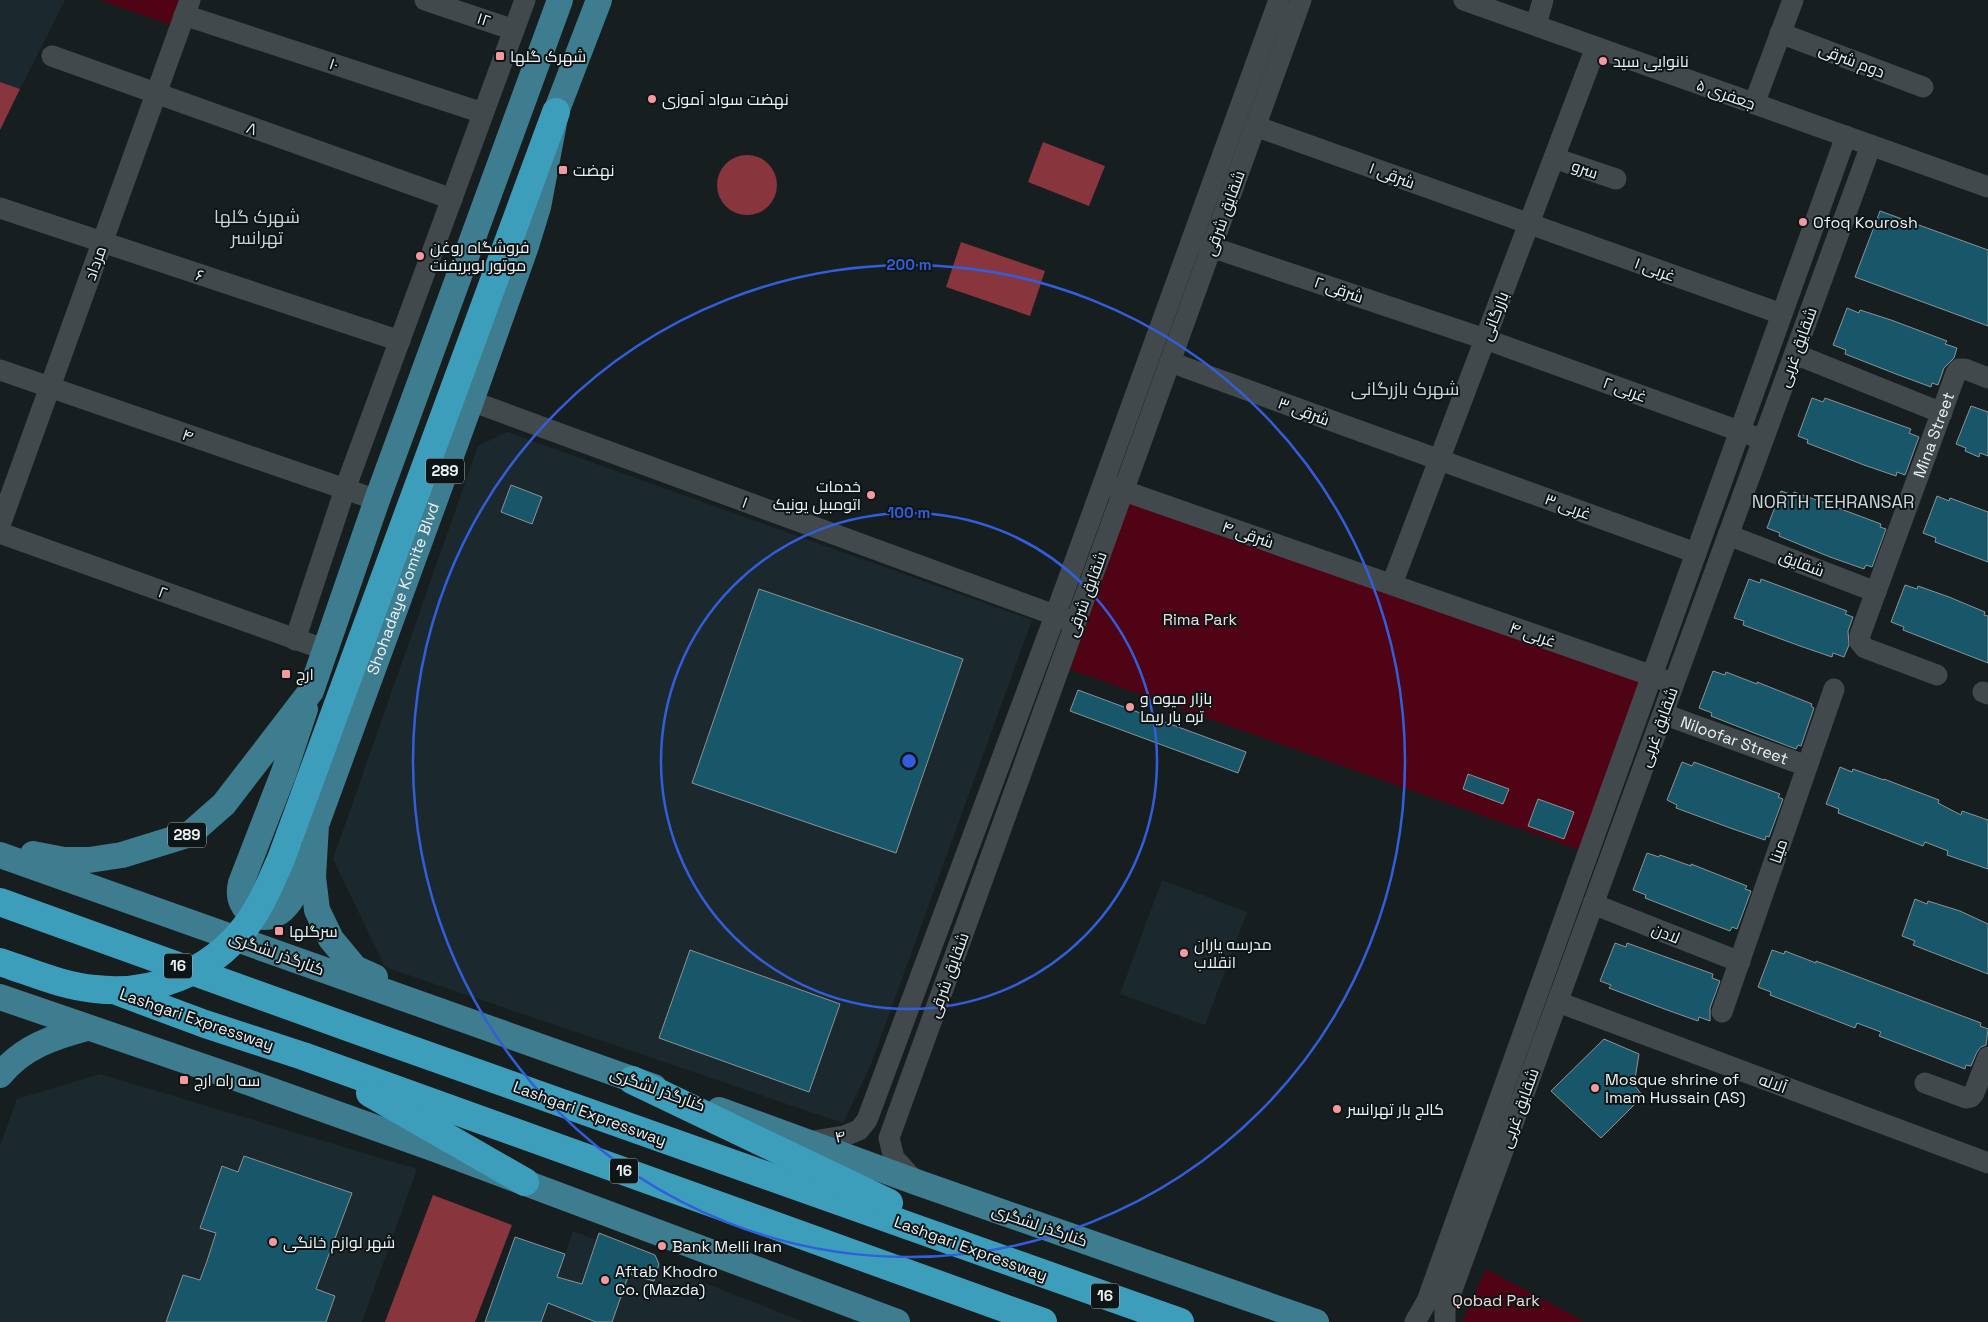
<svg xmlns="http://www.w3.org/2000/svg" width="1988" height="1322" font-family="'Space Grotesk',Cairo,sans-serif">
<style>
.built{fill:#1b292e}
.green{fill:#4f0314}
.forest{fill:#88353e}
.building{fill:#175769;stroke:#8b9397}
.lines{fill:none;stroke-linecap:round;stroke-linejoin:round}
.minor{stroke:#42494c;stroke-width:21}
.major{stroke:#3e7c8f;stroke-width:26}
.highway{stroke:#3c9ebb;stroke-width:28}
.ring{fill:none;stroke:#325edb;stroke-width:2.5}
.poi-dot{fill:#f49a9f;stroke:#0e1517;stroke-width:2}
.labels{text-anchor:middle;stroke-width:4;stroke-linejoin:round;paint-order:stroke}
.shield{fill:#0e1517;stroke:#aaafb1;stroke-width:1}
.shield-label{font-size:15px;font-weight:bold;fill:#edf1f3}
.street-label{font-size:16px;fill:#edf1f3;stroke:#0e1517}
.poi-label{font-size:16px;fill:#edf1f3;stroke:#0e1517;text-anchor:start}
.park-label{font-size:16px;fill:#f3d9da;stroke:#0e1517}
.neighbourhood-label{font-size:18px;fill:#cbd4d7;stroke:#0e1517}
.centre{fill:#325edb;stroke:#0e1517;stroke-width:2.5}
.ring-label{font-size:15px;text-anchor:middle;font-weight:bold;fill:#325edb;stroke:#0e1517;stroke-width:4;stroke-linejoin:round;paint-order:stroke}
</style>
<rect width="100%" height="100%" fill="#171e20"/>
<g class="built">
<polygon points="0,0 65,0 20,89 0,82"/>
<polygon points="507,432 1032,620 871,1064 843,1123 385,967 333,859 478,446"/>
<polygon points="1162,880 1247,912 1205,1025 1120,994"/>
<polygon points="100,1074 417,1169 362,1322 0,1322 0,1146 17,1099"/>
<polygon points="573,1231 804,1322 541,1322"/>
</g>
<g class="green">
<polygon points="100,0 190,0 179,28"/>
<polygon points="1129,498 1655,687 1591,854 1066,668"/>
<polygon points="1486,1269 1585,1322 1462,1322"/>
</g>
<g class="forest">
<polygon points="0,82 20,89 0,130"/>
<polygon points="1043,142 1105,166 1089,206 1028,182"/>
<circle cx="747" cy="185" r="30"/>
<polygon points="961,242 1045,271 1030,316 946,287"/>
<polygon points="433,1195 512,1225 475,1322 385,1322"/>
</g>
<g class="building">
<polygon points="1880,211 1988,250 1988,326 1855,277"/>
<polygon points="1847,308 1859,313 1860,310 1891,320 1947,341 1945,344 1957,348 1954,358 1944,368 1938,385 1932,383 1931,387 1896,374 1845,354 1846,350 1833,345"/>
<polygon points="1812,398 1823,402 1825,398 1911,429 1909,433 1919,437 1905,475 1897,472 1896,476 1864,465 1807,443 1808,440 1798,436"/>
<polygon points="1971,406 1988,412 1988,456 1980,453 1979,457 1965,451 1966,448 1956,444"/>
<polygon points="511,485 542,497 532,524 501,512"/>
<polygon points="1781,491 1793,495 1794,492 1825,503 1881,524 1880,527 1886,529 1872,567 1866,565 1864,569 1830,557 1779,536 1780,533 1767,528"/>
<polygon points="1937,496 1949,501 1950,498 1988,512 1988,562 1935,542 1936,538 1923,533"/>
<polygon points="1749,579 1760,583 1761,579 1847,611 1845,614 1853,617 1848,631 1849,645 1844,657 1833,653 1832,657 1800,646 1743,625 1744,621 1734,618"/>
<polygon points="1905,585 1917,589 1918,586 1949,597 1985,612 1984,615 1988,616 1988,663 1903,630 1904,627 1891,622"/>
<polygon points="759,589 963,659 896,853 692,783"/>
<polygon points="1713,671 1725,675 1726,672 1757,684 1757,682 1812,704 1811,706 1814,708 1801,746 1798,745 1796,749 1762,736 1711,716 1712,713 1699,708"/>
<polygon points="1078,690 1246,752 1238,773 1070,711"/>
<polygon points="1682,762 1692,766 1694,762 1780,794 1778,797 1783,799 1769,837 1766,836 1765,840 1733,829 1676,808 1677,805 1667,800"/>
<polygon points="1840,767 1852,772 1853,769 1884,780 1884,779 1939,800 1938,803 1961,815 1962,811 1988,820 1988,869 1947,855 1948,851 1925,842 1923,846 1838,813 1839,809 1826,804"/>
<polygon points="1468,774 1509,789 1503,804 1463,789"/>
<polygon points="1538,799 1574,812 1564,839 1528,826"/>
<polygon points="1647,853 1659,857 1660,855 1691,866 1691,864 1747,886 1745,889 1751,891 1737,929 1732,927 1730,931 1709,923 1645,898 1646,895 1633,890"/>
<polygon points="1915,899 1927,904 1928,901 1960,911 1988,924 1988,974 1913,945 1915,941 1902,936"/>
<polygon points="1615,943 1626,947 1627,943 1713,974 1712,978 1720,981 1710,1008 1710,1021 1699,1017 1698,1021 1667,1010 1609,988 1611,985 1600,981"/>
<polygon points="690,950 840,1004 809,1092 659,1038"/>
<polygon points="1772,950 1784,954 1785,951 1816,963 1816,961 1981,1023 1980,1026 1988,1029 1986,1045 1981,1047 1977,1052 1971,1066 1966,1065 1965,1069 1879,1036 1881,1032 1857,1023 1855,1028 1770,995 1771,992 1758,987"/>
<polygon points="1604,1039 1639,1054 1634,1085 1643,1096 1601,1138 1551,1091"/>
<polygon points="244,1156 352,1193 316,1289 335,1296 326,1322 166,1322 183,1275 200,1280 207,1261 216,1233 200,1228 222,1166 238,1172"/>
<polygon points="599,1233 655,1255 659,1264 654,1281 629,1274 612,1322 596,1322 548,1303 541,1322 485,1322 515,1237 565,1254 557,1277 582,1284"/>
</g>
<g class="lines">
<g class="minor">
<polyline points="425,0 514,30"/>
<polyline points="1464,0 1988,187"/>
<polyline points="184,15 483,113"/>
<polyline points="1536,25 1543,0"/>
<polyline points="1780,33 1923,87"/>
<polyline points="52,56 452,199"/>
<polyline points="1754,104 1793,0"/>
<polyline points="1255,126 1782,314"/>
<polyline points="1554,158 1616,179"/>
<polyline points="0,208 400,341"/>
<polyline points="1199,243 1485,339 1753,436"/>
<polyline points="1795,354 1942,413"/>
<polyline points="1170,362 1696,553"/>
<polyline points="0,370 377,500"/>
<polyline points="471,401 1068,620"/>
<polyline points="1110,486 1664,680"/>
<polyline points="0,525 190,0"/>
<polyline points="0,533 326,650"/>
<polyline points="1728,535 1876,592"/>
<polyline points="1392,584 1596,47"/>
<polyline points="295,640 345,489 525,0"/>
<path id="s1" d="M1937,675L1865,648L1860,642V635L1956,373L1959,369H1965L1988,378"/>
<polyline points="1983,692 1988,694"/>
<path id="s2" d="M1663,714L1807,766"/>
<polyline points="1593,904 1740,962"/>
<polyline points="1558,1002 1988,1163"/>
<polyline points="1722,1012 1834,689"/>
<polyline points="1925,1083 1966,1098 1971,1097 1974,1093 1988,1057"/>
<polyline points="807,1142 844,1136 859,1130 867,1120 1055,616 1279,0"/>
<polyline points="916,1182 894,1158 889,1138 1301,0"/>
<polyline points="1415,1322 1427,1301 1846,136"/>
<polyline points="1445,1322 1445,1309 1871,145"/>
</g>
<g class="major">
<path d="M305,709L284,772L241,883C233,914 268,929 287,905C297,893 305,870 308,855"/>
<polyline points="33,854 64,860 89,860 122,855 190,834 224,804 311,691 377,500 560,0"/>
<polyline points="0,855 654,1087"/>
<path id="s3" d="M375,977L355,968L331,939L317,910L313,877L316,825L471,401L526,246L538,207L556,112L599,0"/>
<polyline points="0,997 239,1079 435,1149 897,1322"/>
<path d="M0,1075C23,1047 53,1037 87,1028"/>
<polyline points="719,1110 916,1182 1316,1322"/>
</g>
<g class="highway">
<polyline points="0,902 356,1030 1180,1322"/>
<path d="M0,962C31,972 62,986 95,989C152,996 211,972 246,926C261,906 271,882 281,859L556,112"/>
<polyline points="119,992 205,1024 303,1056 1043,1322"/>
<polyline points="632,1080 889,1203"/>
<polyline points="370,1093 525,1182"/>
</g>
</g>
<g class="ring">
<circle cx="909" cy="761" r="248"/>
<circle cx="909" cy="761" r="496"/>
</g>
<g class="poi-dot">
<rect x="495" y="51" width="10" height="10" rx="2.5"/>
<circle cx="1603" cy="61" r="5"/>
<circle cx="652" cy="99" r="5"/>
<rect x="558" y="165" width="10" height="10" rx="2.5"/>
<circle cx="1803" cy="222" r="5"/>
<circle cx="420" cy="256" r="5"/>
<circle cx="871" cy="495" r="5"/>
<rect x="281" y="669" width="10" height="10" rx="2.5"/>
<circle cx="1130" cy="707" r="5"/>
<rect x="274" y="926" width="10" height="10" rx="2.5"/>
<circle cx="1184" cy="953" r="5"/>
<rect x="179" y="1075" width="10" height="10" rx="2.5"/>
<circle cx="1595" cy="1088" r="5"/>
<circle cx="1337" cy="1109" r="5"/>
<circle cx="273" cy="1242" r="5"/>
<circle cx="662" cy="1246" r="5"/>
<circle cx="605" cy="1280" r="5"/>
</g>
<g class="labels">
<g class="shield">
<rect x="426" y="458.5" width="38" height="25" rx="4"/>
<rect x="168" y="822.5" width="38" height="25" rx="4"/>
<rect x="164" y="953.5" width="28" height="25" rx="4"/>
<rect x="610" y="1158.5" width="28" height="25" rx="4"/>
<rect x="1091" y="1283.5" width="28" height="25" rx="4"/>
</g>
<g class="shield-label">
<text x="445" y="476">289</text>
<text x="187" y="840">289</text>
<text x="178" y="971">16</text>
<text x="624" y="1176">16</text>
<text x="1105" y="1301">16</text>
</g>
<g class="street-label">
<text transform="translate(484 19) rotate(18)" y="6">۱۲</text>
<text transform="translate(1852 60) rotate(21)" y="6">دوم شرقی</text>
<text transform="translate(334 64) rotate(18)" y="6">۱۰</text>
<text transform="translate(1726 94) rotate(20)" y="6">جعفری ۵</text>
<text transform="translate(252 128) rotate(20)" y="6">۸</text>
<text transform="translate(1585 169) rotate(19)" y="6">سرو</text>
<text transform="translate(1392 175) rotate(20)" y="6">۱ شرقی</text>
<text transform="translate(1224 213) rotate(-70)" y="6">شقایق شرقی</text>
<text transform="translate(95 263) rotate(-70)" y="6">مرداد</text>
<text transform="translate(1655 269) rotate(20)" y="6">۱ غربی</text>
<text transform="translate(200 275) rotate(18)" y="6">۶</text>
<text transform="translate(1339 289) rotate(19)" y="6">۲ شرقی</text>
<text transform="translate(1494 316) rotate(-69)" y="6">بازرگانی</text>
<text transform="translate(1797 347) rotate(-70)" y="6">شقایق غربی</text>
<text transform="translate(1625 389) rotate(20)" y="6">۲ غربی</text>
<text transform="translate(1304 411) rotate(20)" y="6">۳ شرقی</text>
<text transform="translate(188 435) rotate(19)" y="6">۴</text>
<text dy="6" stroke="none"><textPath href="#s1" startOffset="305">Mina Street</textPath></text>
<text transform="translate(745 502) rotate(20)" y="6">۱</text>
<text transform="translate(1568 506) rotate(20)" y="6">۳ غربی</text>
<text transform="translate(1248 534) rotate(19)" y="6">۴ شرقی</text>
<text transform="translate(1802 563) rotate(21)" y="6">شقایق</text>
<text dy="6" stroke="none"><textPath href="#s3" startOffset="429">Shohadaye Komite Blvd</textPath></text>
<text transform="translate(163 592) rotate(20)" y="6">۲</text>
<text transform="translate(1086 594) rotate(-70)" y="6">شقایق شرقی</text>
<text transform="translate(1533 634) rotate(19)" y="6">۴ غربی</text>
<text transform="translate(1658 727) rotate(-70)" y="6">شقایق غربی</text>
<text dy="6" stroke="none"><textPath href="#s2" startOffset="76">Niloofar Street</textPath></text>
<text transform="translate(1778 851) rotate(-71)" y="6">مینا</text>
<text transform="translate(1666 933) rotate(22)" y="6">لادن</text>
<text transform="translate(277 953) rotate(20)" y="6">کنارگذر لشگری</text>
<text transform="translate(948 975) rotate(-70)" y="6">شقایق شرقی</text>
<text transform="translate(197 1019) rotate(19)" y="6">Lashgari Expressway</text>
<text transform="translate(1773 1083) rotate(20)" y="6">آلاله</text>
<text transform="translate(658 1089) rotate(20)" y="6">کنارگذر لشگری</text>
<text transform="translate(1519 1108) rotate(-70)" y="6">شقایق غربی</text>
<text transform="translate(590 1113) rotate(20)" y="6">Lashgari Expressway</text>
<text transform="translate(840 1136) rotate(-13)" y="6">۴</text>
<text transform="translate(1040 1225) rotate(19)" y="6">کنارگذر لشگری</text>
<text transform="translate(971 1248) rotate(20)" y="6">Lashgari Expressway</text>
</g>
<g class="poi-label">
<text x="510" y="62">شهرک گلها</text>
<text x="1613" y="67">نانوایی سید</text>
<text x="662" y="105">نهضت سواد آموزی</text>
<text x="573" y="176">نهضت</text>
<text x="1813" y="228">Ofoq Kourosh</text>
<text x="430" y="253">فروشگاه روغن<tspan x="430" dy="18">موتور لوبریفنت</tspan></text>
<text x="861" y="492" text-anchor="end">خدمات<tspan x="861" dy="18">اتومبیل یونیک</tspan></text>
<text x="296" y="680">ارج</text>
<text x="1140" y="704">بازار میوه و<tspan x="1140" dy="18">تره بار ریما</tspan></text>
<text x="289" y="937">سرگلها</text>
<text x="1194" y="950">مدرسه یاران<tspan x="1194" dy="18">انقلاب</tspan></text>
<text x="1605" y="1085">Mosque shrine of<tspan x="1605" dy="18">Imam Hussain (AS)</tspan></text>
<text x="194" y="1086">سه راه ارج</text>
<text x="1347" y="1115">کالج بار تهرانسر</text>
<text x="283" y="1248">شهر لوازم خانگی</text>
<text x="672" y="1252">Bank Melli Iran</text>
<text x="615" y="1277">Aftab Khodro<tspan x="615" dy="18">Co. (Mazda)</tspan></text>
</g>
<g class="park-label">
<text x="1200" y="625">Rima Park</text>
<text x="1496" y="1306">Qobad Park</text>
</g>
<g class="neighbourhood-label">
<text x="257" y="223">شهرک گلها<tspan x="257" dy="21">تهرانسر</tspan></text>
<text x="1405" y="395">شهرک بازرگانی</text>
<text x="1833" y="508">NORTH TEHRANSAR</text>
</g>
</g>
<circle cx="909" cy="761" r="8" class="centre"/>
<g class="ring-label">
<text x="909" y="270">200 m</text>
<text x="909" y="518">100 m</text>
</g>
</svg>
